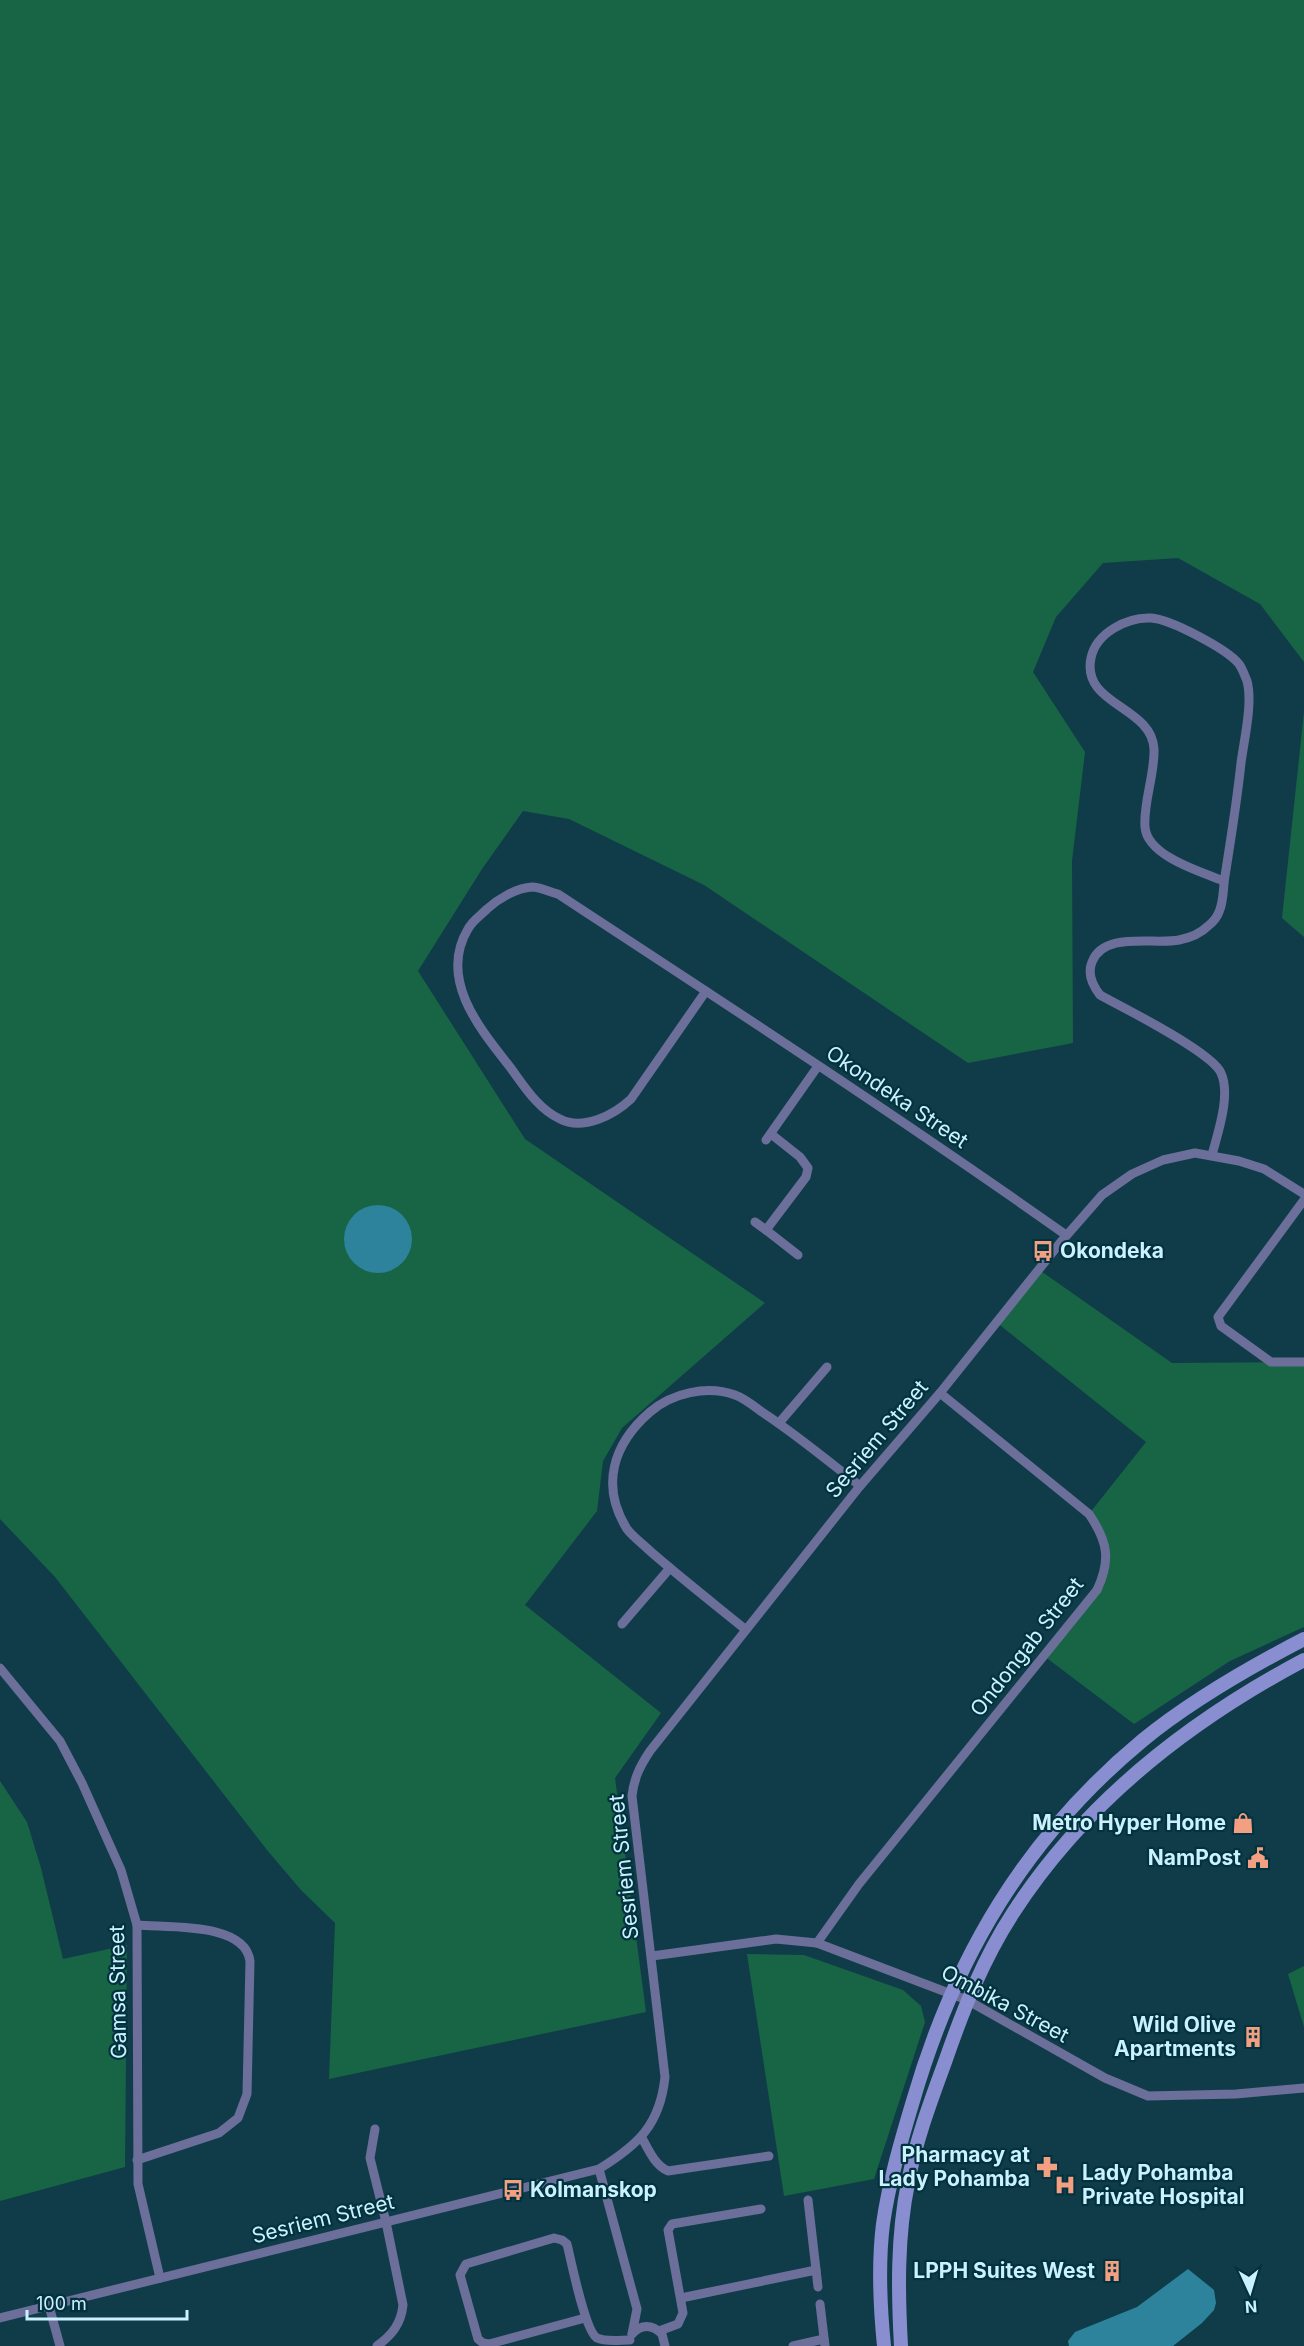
<svg xmlns="http://www.w3.org/2000/svg" width="1304" height="2346" font-family="Inter,sans-serif">
<style>
.green{fill:#176544}
.water{fill:#2d839c}
.lines{fill:none;stroke-linecap:round;stroke-linejoin:round}
.minor{stroke:#6c6f9a;stroke-width:9}
.secondary{stroke:#898ed1;stroke-width:14}
.labels{text-anchor:middle;stroke-width:4.5;stroke-linejoin:round;paint-order:stroke}
.street-label{font-size:21px;fill:#cbf1ff;stroke:#02323e}
.poi-label{font-size:21px;font-weight:bold;fill:#cbf1ff;stroke:#02323e;text-anchor:end}
</style>
<rect width="100%" height="100%" fill="#103c49"/>
<g class="green">
<polygon points="0,0 1304,0 1304,662 1260,604 1178,558 1103,563 1056,617 1033,672 1085,752 1072,861 1073,1043 968,1063 704,885 569,819 523,811 482,869 418,971 525,1139 765,1303 622,1428 603,1461 597,1511 525,1605 661,1713 615,1778 646,2012 329,2079 335,1923 301,1890 267,1850 55,1577 0,1519"/>
<polygon points="1304,712 1304,937 1282,918"/>
<polygon points="1038,1269 1172,1363 1304,1362 1304,1627 1230,1661 1134,1724 1044,1656 1097,1590 1107,1559 1089,1514 1146,1442 996,1322"/>
<polygon points="0,1781 27,1822 41,1868 63,1959 127,1945 125,2167 0,2201"/>
<polygon points="747,1954 804,1955 903,1990 921,2006 925,2022 874,2179 784,2196"/>
<polygon points="1304,1966 1304,2027 1288,1974"/>
</g>
<g class="water">
<circle cx="378" cy="1239" r="34"/>
<polygon points="1188,2269 1214,2290 1216,2303 1214,2310 1202,2323 1173,2346 1069,2346 1068,2341 1075,2332 1137,2307"/>
</g>
<g class="lines">
<g class="minor">
<path d="M706,991L631,1099C614,1115 583,1131 560,1119C538,1109 524,1086 510,1067C480,1029 438,979 468,929C472,921 481,915 487,909C498,899 516,888 532,887C540,887 550,892 558,894C729,1006 899,1117 1066,1235"/>
<polyline points="771,1134 800,1157 808,1168 806,1177 766,1230 798,1255"/>
<polyline points="766,1140 818,1066"/>
<path d="M1212,1155C1218,1132 1231,1095 1221,1073C1212,1052 1124,1008 1100,995C1093,986 1087,974 1092,962C1104,931 1153,945 1179,940C1189,938 1201,933 1208,926C1212,923 1217,917 1219,912C1224,901 1223,887 1225,876C1231,838 1237,801 1241,763C1244,740 1253,703 1247,681C1245,676 1242,668 1239,664C1227,649 1170,619 1151,618C1127,617 1096,633 1091,658C1081,705 1152,706 1154,749C1155,774 1143,803 1145,827C1147,856 1201,872 1224,881"/>
<polyline points="1304,1200 1218,1317 1221,1326 1271,1362 1304,1362"/>
<polyline points="755,1222 766,1230"/>
<polyline points="779,1423 827,1367"/>
<polyline points="622,1624 670,1568"/>
<path d="M745,1629C713,1603 681,1578 650,1551C643,1544 633,1537 627,1529C600,1486 613,1444 650,1412C672,1393 707,1385 735,1395C744,1398 754,1406 762,1412C796,1434 828,1461 860,1486"/>
<polyline points="0,1668 60,1741 82,1783 121,1870 137,1925 138,2184 160,2278"/>
<path d="M817,1943L859,1884L1097,1590C1111,1560 1108,1542 1089,1514L940,1393"/>
<polyline points="652,1956 776,1939 817,1943 967,2000 1105,2078 1148,2096 1236,2094 1304,2088"/>
<path d="M375,2129L370,2158L386,2222L403,2305C401,2324 392,2335 377,2346"/>
<path d="M642,2138C649,2151 655,2165 668,2171L769,2156"/>
<path d="M137,2160L219,2133L238,2118L247,2094L250,1961C245,1922 169,1928 137,1925"/>
<polyline points="599,2169 637,2309 632,2334"/>
<polyline points="808,2200 818,2287"/>
<polyline points="681,2298 816,2270"/>
<polyline points="820,2304 825,2346"/>
<polyline points="49,2306 60,2346"/>
<path d="M0,2318L599,2169C638,2145 660,2125 665,2077L632,1796C634,1778 640,1766 650,1751L860,1486L940,1393L1060,1243L1102,1195L1132,1174L1163,1160L1195,1153L1239,1161L1264,1169L1304,1194"/>
<path d="M585,2318L489,2344L483,2343L478,2339L460,2275L466,2264L554,2238L562,2240L567,2244C571,2260 585,2331 597,2338C605,2342 620,2340 630,2340"/>
<polyline points="659,2331 678,2324 683,2313 668,2230 672,2224 761,2209"/>
<path d="M632,2334C641,2324 652,2324 662,2334L665,2346"/>
<polyline points="793,2346 824,2339"/>
</g>
<g class="secondary">
<path d="M884,2346C880,2306 878,2264 883,2224C889,2182 901,2141 913,2101C955,1956 1026,1837 1143,1740C1192,1700 1248,1668 1304,1639"/>
<path d="M901,2346C898,2292 897,2237 908,2183C915,2143 931,2100 945,2062C963,2010 983,1959 1013,1913C1084,1803 1189,1721 1304,1660"/>
</g>
</g>
<defs>
<symbol id="bus-bare" viewBox="-9 -9 18 18"><path d="M-5-6H5V4H4V6H2V4H-2V6H-4V4H-5ZM-3.5-4V0h7V-4ZM-3.5 1.2v1.5H-2V1.2ZM2 1.2v1.5H3.5V1.2Z" fill="#f3a082" stroke="#02323e" stroke-width="2.5" paint-order="stroke"/></symbol>
<symbol id="shop-bare" viewBox="-9 -9 18 18"><path d="M-5-2.5h2.3a2.7 3.5 0 0 1 5.4 0H5L5.5 6h-11ZM-1.5-2.5h3a1.5 2.3 0 0 0-3 0Z" fill="#f3a082" stroke="#02323e" stroke-width="2.5" paint-order="stroke"/></symbol>
<symbol id="civic-bare" viewBox="-9 -9 18 18"><path d="M-.6-6.5H3V-4.5H.6V-3L4-1V1h2V6H-6V1h2V-1L-.6-3ZM-1.2 2.5V6h2.4V2.5Z" fill="#f3a082" stroke="#02323e" stroke-width="2.5" paint-order="stroke"/></symbol>
<symbol id="building-bare" viewBox="-9 -9 18 18"><path d="M-4-6H4V6H1V3H-1V6H-4ZM-2.5-4.3h1.7v1.8h-1.7ZM.8-4.3h1.7v1.8H.8ZM-2.5-1h1.7V.8h-1.7ZM.8-1h1.7V.8H.8Z" fill="#f3a082" stroke="#02323e" stroke-width="2.5" paint-order="stroke"/></symbol>
<symbol id="pharmacy-bare" viewBox="-9 -9 18 18"><path d="M-2-6h4v4h4v4h-4v4h-4v-4h-4v-4h4Z" fill="#f3a082" stroke="#02323e" stroke-width="2.5" paint-order="stroke"/></symbol>
<symbol id="hospital-bare" viewBox="-9 -9 18 18"><path d="M-5-5h3v3.5h4V-5h3V5h-3V1.5h-4V5h-3Z" fill="#f3a082" stroke="#02323e" stroke-width="2.5" paint-order="stroke"/></symbol>
</defs>
<g fill-rule="evenodd">
<use href="#bus-bare" x="1028" y="1236" width="30" height="30"/>
<use href="#shop-bare" x="1228" y="1808" width="30" height="30"/>
<use href="#civic-bare" x="1243" y="1843" width="30" height="30"/>
<use href="#building-bare" x="1238" y="2022" width="30" height="30"/>
<use href="#pharmacy-bare" x="1032" y="2152" width="30" height="30"/>
<use href="#hospital-bare" x="1050" y="2170" width="30" height="30"/>
<use href="#bus-bare" x="498" y="2175" width="30" height="30"/>
<use href="#building-bare" x="1097" y="2256" width="30" height="30"/>
</g>
<g class="labels">
<g class="street-label">
<text transform="translate(897 1097) rotate(34)" y="7">Okondeka Street</text>
<text transform="translate(877 1439) rotate(-50)" y="7">Sesriem Street</text>
<text transform="translate(1027 1647) rotate(-52)" y="7">Ondongab Street</text>
<text transform="translate(624 1867) rotate(-96)" y="7">Sesriem Street</text>
<text transform="translate(118 1992) rotate(-91)" y="7">Gamsa Street</text>
<text transform="translate(1005 2004) rotate(28)" y="7">Ombika Street</text>
<text transform="translate(323 2219) rotate(-14)" y="7">Sesriem Street</text>
</g>
<g class="poi-label">
<text x="1060" y="1258" text-anchor="start">Okondeka</text>
<text x="1226" y="1830">Metro Hyper Home</text>
<text x="1241" y="1865">NamPost</text>
<text x="1236" y="2032">Wild Olive<tspan x="1236" dy="24">Apartments</tspan></text>
<text x="1030" y="2162">Pharmacy at<tspan x="1030" dy="24">Lady Pohamba</tspan></text>
<text x="1082" y="2180" text-anchor="start">Lady Pohamba<tspan x="1082" dy="24">Private Hospital</tspan></text>
<text x="530" y="2197" text-anchor="start">Kolmanskop</text>
<text x="1095" y="2278">LPPH Suites West</text>
</g>
</g>
<g transform="translate(1250 2292) rotate(176)" stroke="#02323e" stroke-width="4.5" paint-order="stroke">
<path d="M0-4.5L10 22L0 15L-10 22Z" fill="#cbf1ff"/>
<text y="-9" font-size="16" font-weight="bold" text-anchor="middle" fill="#cbf1ff">N</text>
</g>
<path d="M27 2310v9h160v-9" fill="none" stroke="#cbf1ff" stroke-width="3"/>
<text x="36" y="2310" font-size="18" fill="#cbf1ff" stroke="#02323e" stroke-width="4.5" paint-order="stroke">100 m</text>
</svg>
